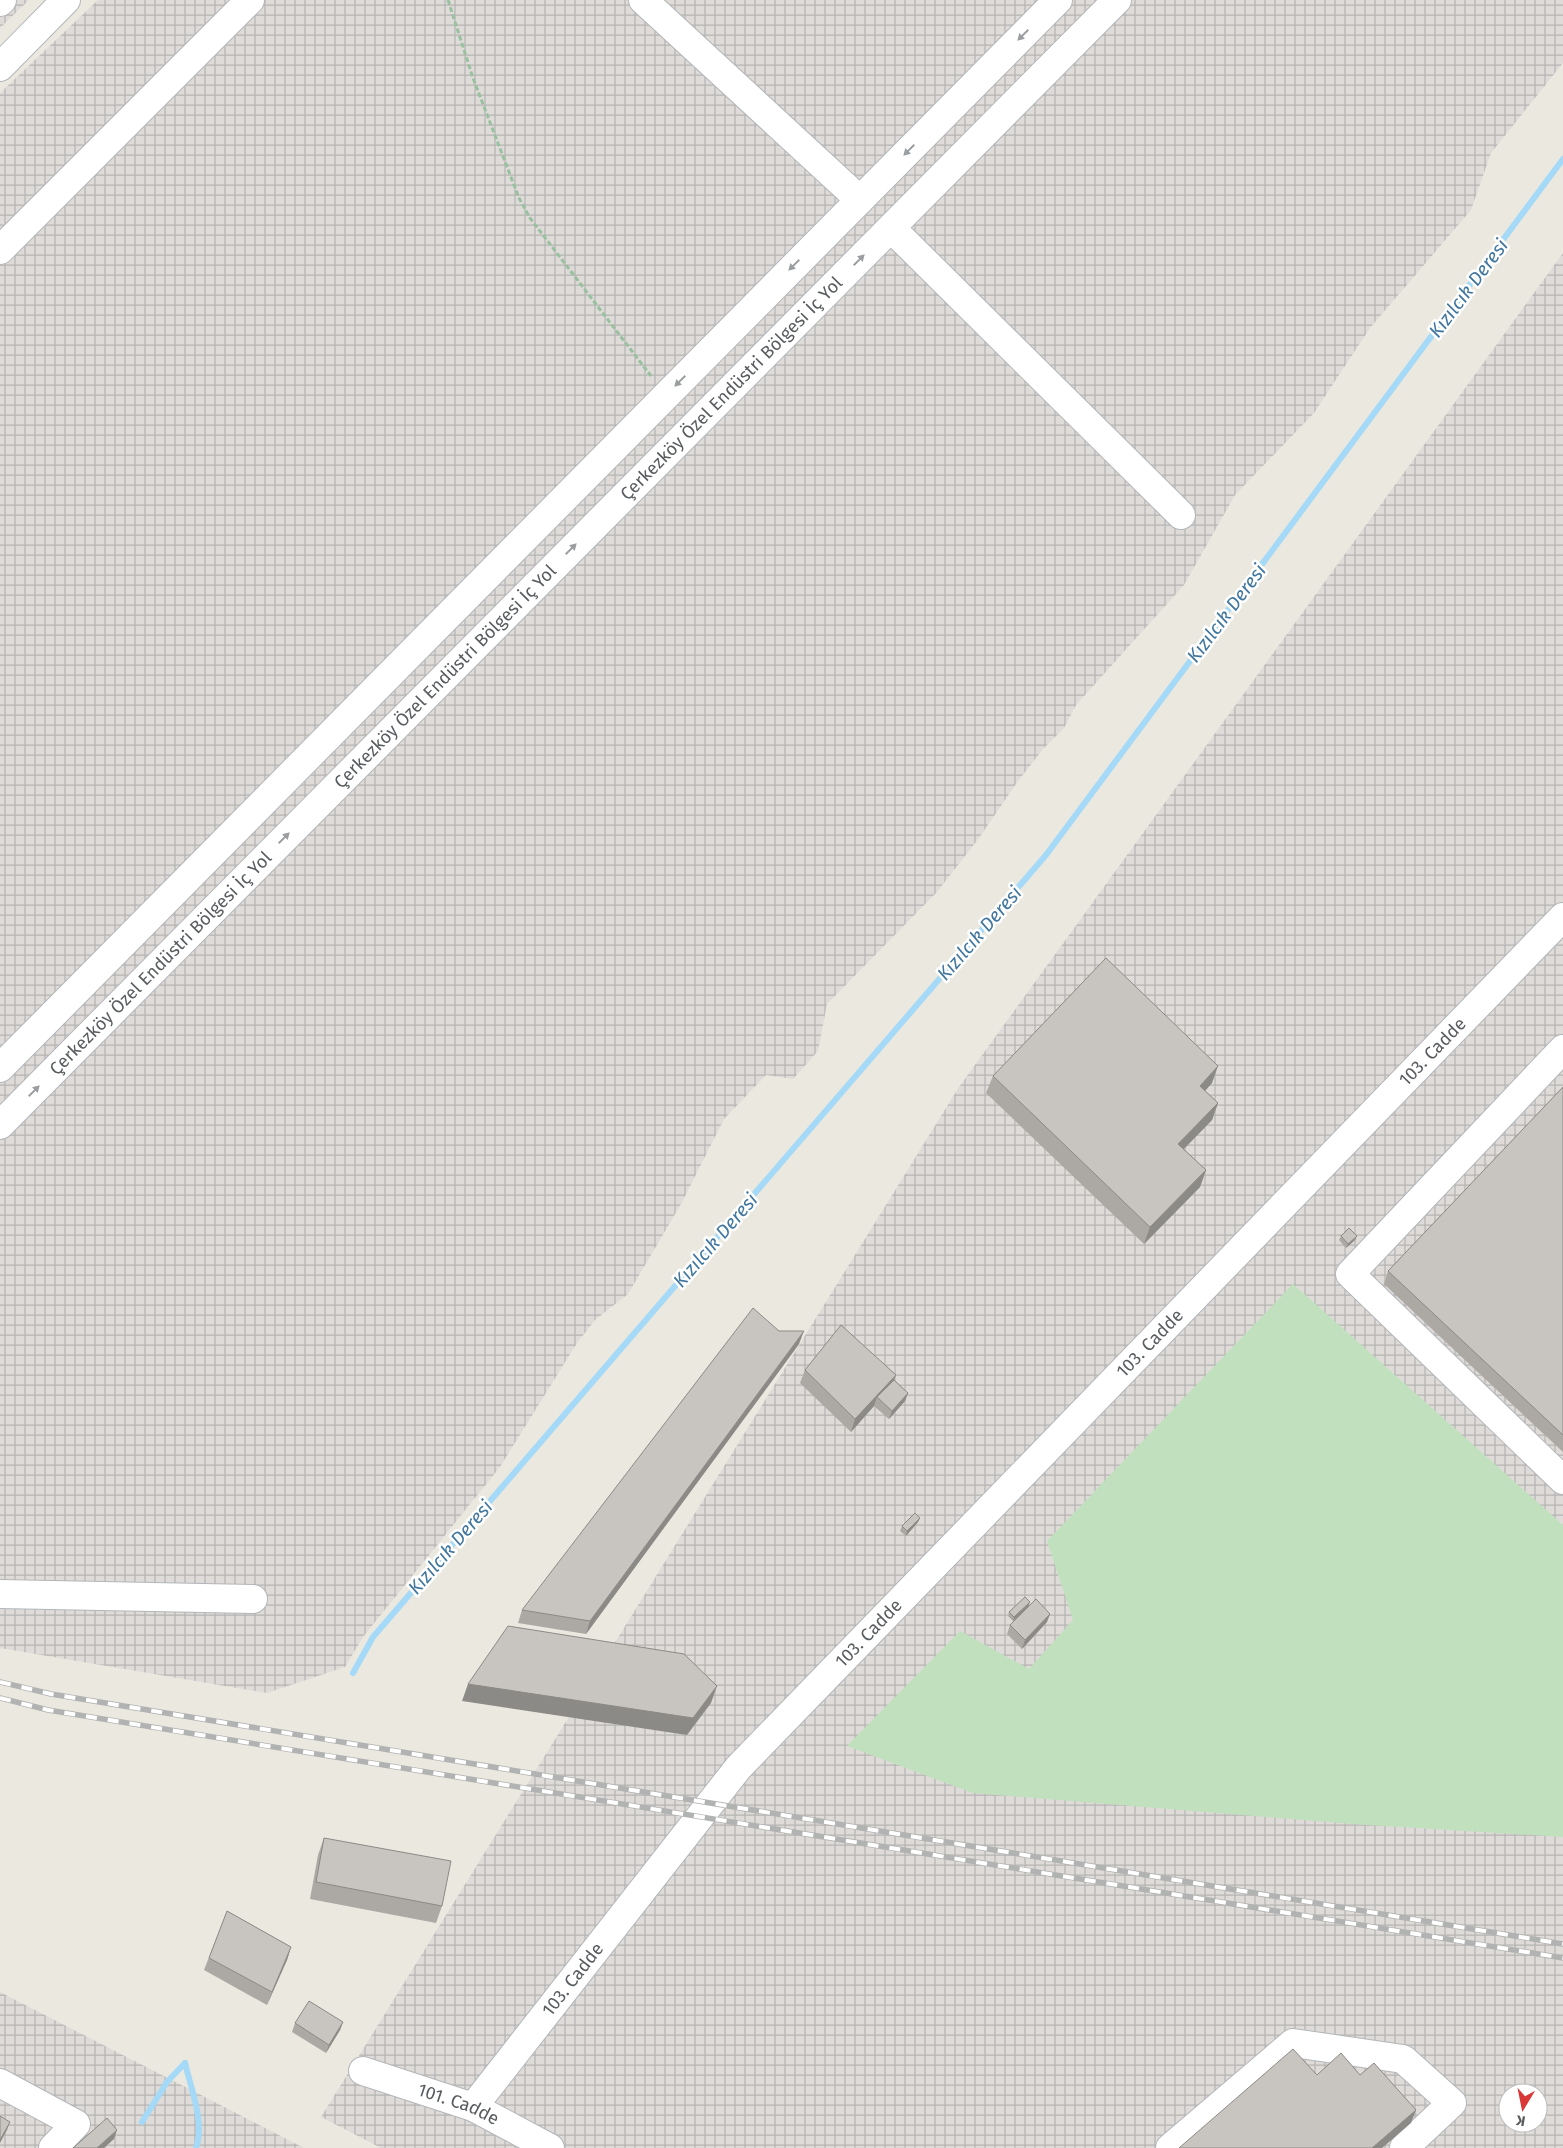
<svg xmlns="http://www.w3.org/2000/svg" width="1563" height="2148" font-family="'Fira Sans',sans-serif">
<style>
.industrial{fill:url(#industrial-grid);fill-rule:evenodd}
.grass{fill:#c1e1be}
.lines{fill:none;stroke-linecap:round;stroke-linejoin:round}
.stream{stroke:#a4d9f7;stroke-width:6}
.minor-casing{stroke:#b3b6ba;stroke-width:30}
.path{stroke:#99c1a0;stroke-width:3;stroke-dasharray:5 2.5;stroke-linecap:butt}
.minor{stroke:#fff;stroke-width:28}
.rail-casing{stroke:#b1b2b2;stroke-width:5.5}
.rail{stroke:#fff;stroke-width:4;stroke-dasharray:11;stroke-linecap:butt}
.wall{fill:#aca9a5}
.shaded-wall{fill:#8c8a86}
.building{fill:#c8c5c0;stroke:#8c8a86}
.oneway{fill:#9b9ea0}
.labels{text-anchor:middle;stroke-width:5;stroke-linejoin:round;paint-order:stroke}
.street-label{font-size:18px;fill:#595d60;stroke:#fff}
.water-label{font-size:19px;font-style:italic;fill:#41769e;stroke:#fff}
</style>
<defs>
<pattern id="industrial-grid" width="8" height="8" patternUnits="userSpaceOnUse" patternTransform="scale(1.25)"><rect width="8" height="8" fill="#dedbd8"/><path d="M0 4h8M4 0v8" fill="none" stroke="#b7b5b3"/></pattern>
</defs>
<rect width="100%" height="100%" fill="#ebe8e0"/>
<g class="industrial">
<polygon points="0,0 29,0 0,28"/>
<polygon points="98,0 1563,0 1563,63 1491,153 1471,210 1370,328 1314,413 1235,495 1184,585 1076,705 1064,728 1044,748 1018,781 979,838 937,892 827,1004 818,1051 793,1079 766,1075 724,1119 681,1204 628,1294 595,1320 577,1343 500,1467 363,1637 345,1667 267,1693 0,1648 0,93"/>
<path d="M1563,253V2148H381L321,2117L959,1087ZM1508,2093H1538V2123H1508Z"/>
<polygon points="0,1992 304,2148 0,2148"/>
</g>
<polygon class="grass" points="1293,1284 1563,1525 1563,1837 1352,1824 973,1793 847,1746 960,1631 1029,1669 1073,1620 1047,1541"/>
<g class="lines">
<g class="stream">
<polyline points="353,1673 373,1637 1046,855 1563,159"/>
<path d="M185,2063C191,2089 205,2122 196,2148"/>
<polyline points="142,2122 167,2082 185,2063"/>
</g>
<defs>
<g id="minor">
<polyline points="643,0 860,200"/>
<polyline points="0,2 2,0"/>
<polyline points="0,67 66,0"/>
<polyline points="891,228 1181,515"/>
<polyline points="0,250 250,0"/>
<polyline points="1563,1049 1350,1274 1563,1480"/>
<polyline points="0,1068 1058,0"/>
<path id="s1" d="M0,1125L1117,0"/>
<polyline points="0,1594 253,1599"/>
<path id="s2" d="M363,2071L473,2107L550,2148"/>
<polyline points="0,2083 76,2124 53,2148"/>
<path id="s3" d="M473,2107L738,1768L1563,917"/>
<polyline points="1170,2148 1293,2043 1403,2059 1452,2103 1404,2148"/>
</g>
</defs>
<use href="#minor" class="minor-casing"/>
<polyline class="path" points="448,0 473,78 519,198 530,218 651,376"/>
<use href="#minor" class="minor"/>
<defs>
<g id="rail">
<polyline points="0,1682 51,1694 1563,1944"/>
<polyline points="0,1698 48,1710 1563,1958"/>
</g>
</defs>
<use href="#rail" class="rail-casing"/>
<use href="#rail" class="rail"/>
</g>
<g class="wall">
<polygon points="993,1076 1212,1083 1205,1091 1218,1103 1212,1120 1184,1149 1206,1170 1200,1187 1144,1244 986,1093"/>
<polygon points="1563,1087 1563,1452 1384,1284 1388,1271"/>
<polygon points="1341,1236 1357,1236 1355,1240 1346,1248 1339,1240"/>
<polygon points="779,1331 799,1344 586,1634 518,1623 522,1610"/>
<polygon points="805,1370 894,1380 908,1393 905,1401 889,1419 874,1406 851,1432 800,1383"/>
<polygon points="920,1518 918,1522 906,1536 900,1531 902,1526"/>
<polygon points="1028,1607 1047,1622 1022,1649 1007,1634 1010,1625 1026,1609 1013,1621 1008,1616 1009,1612"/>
<polygon points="324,1838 442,1906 436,1923 310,1899 318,1855"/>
<polygon points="227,1911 291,1947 287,1960 267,2005 204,1970"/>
<polygon points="343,2022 340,2030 326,2053 292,2032 295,2023"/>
</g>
<g class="shaded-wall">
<polygon points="1218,1066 1212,1083 1194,1103 1200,1086"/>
<polygon points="1218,1103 1212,1120 1172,1161 1178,1144"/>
<polygon points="1206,1170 1200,1187 1144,1244 1150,1227"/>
<polygon points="1357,1236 1355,1240 1346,1248 1348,1244"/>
<polygon points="804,1331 799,1344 586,1634 590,1621"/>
<polygon points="896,1375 891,1388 877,1397 874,1406 851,1432 855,1419"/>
<polygon points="908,1393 905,1401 889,1419 892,1411"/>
<polygon points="920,1518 918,1522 906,1536 907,1531"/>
<polygon points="1030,1602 1028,1607 1013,1621 1014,1617"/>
<polygon points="1050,1614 1047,1622 1022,1649 1025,1640"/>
<polygon points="468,1684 717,1686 711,1703 687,1735 462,1701"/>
<polygon points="291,1947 287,1960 267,2005 272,1992"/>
<polygon points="343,2022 340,2030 326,2053 329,2045"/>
<polygon points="1416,2110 1411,2123 1382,2148 1372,2148"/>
<polygon points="10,2122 7,2130 0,2143 0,2140"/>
<polygon points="117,2130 114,2139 104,2148 97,2148"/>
</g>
<g class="building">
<polygon points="1106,958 1218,1066 1200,1086 1218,1103 1178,1144 1206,1170 1150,1227 993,1076"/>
<polygon points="1563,1087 1563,1435 1388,1271"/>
<polygon points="1349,1228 1357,1236 1348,1244 1341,1236"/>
<polygon points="753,1308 779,1331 804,1331 590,1621 522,1610"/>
<polygon points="841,1325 896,1375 855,1419 805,1370"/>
<polygon points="894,1380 908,1393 892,1411 877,1397"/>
<polygon points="915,1513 920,1518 907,1531 902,1526"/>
<polygon points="1025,1597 1030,1602 1014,1617 1009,1612"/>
<polygon points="1036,1599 1050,1614 1025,1640 1010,1625"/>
<polygon points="508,1626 684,1654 717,1686 693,1718 468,1684"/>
<polygon points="324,1838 451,1861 442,1906 316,1882"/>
<polygon points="227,1911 291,1947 272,1992 209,1958"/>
<polygon points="309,2001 343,2022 329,2045 295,2023"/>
<polygon points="1293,2049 1317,2075 1341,2053 1360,2075 1374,2063 1416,2110 1372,2148 1179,2148"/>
<polygon points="0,2116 10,2122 0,2140"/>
<polygon points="107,2118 117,2130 97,2148 73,2148"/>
</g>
<defs><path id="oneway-solid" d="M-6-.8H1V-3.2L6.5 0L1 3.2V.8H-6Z" transform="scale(1.25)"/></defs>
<g class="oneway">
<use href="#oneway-solid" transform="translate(1023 35) rotate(135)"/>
<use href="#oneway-solid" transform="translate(909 150) rotate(135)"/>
<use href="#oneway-solid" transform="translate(859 260) rotate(-45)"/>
<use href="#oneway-solid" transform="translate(794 265) rotate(135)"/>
<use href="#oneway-solid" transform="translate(680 381) rotate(135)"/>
<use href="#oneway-solid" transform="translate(571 549) rotate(-45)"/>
<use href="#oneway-solid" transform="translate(284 838) rotate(-45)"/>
<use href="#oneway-solid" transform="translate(34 1091) rotate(-45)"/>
</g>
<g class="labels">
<g class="street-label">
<text dy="6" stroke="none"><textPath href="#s1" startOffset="1038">Çerkezköy Özel Endüstri Bölgesi İç Yol</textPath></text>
<text dy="6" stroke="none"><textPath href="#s1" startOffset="632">Çerkezköy Özel Endüstri Bölgesi İç Yol</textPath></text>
<text dy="6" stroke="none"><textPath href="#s1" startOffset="228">Çerkezköy Özel Endüstri Bölgesi İç Yol</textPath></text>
<text dy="6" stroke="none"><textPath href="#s3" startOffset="1428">103. Cadde</textPath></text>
<text dy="6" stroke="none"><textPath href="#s3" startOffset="1022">103. Cadde</textPath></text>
<text dy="6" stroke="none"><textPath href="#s3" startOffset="618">103. Cadde</textPath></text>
<text dy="6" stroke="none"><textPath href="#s3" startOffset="162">103. Cadde</textPath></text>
<text dy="6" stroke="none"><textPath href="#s2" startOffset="101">101. Cadde</textPath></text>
</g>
<g class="water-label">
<text transform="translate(1468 288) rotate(-53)" y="7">Kızılcık Deresi</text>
<text transform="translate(1226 613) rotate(-53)" y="7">Kızılcık Deresi</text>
<text transform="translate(979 933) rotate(-49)" y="7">Kızılcık Deresi</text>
<text transform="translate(715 1240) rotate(-49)" y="7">Kızılcık Deresi</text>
<text transform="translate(450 1547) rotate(-49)" y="7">Kızılcık Deresi</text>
</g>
</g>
<g transform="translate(1523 2108) rotate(190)"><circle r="24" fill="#ffffff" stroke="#bdbebf"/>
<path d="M0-4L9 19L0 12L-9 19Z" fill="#d93838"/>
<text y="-8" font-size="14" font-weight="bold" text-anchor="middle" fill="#595d60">K</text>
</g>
</svg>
